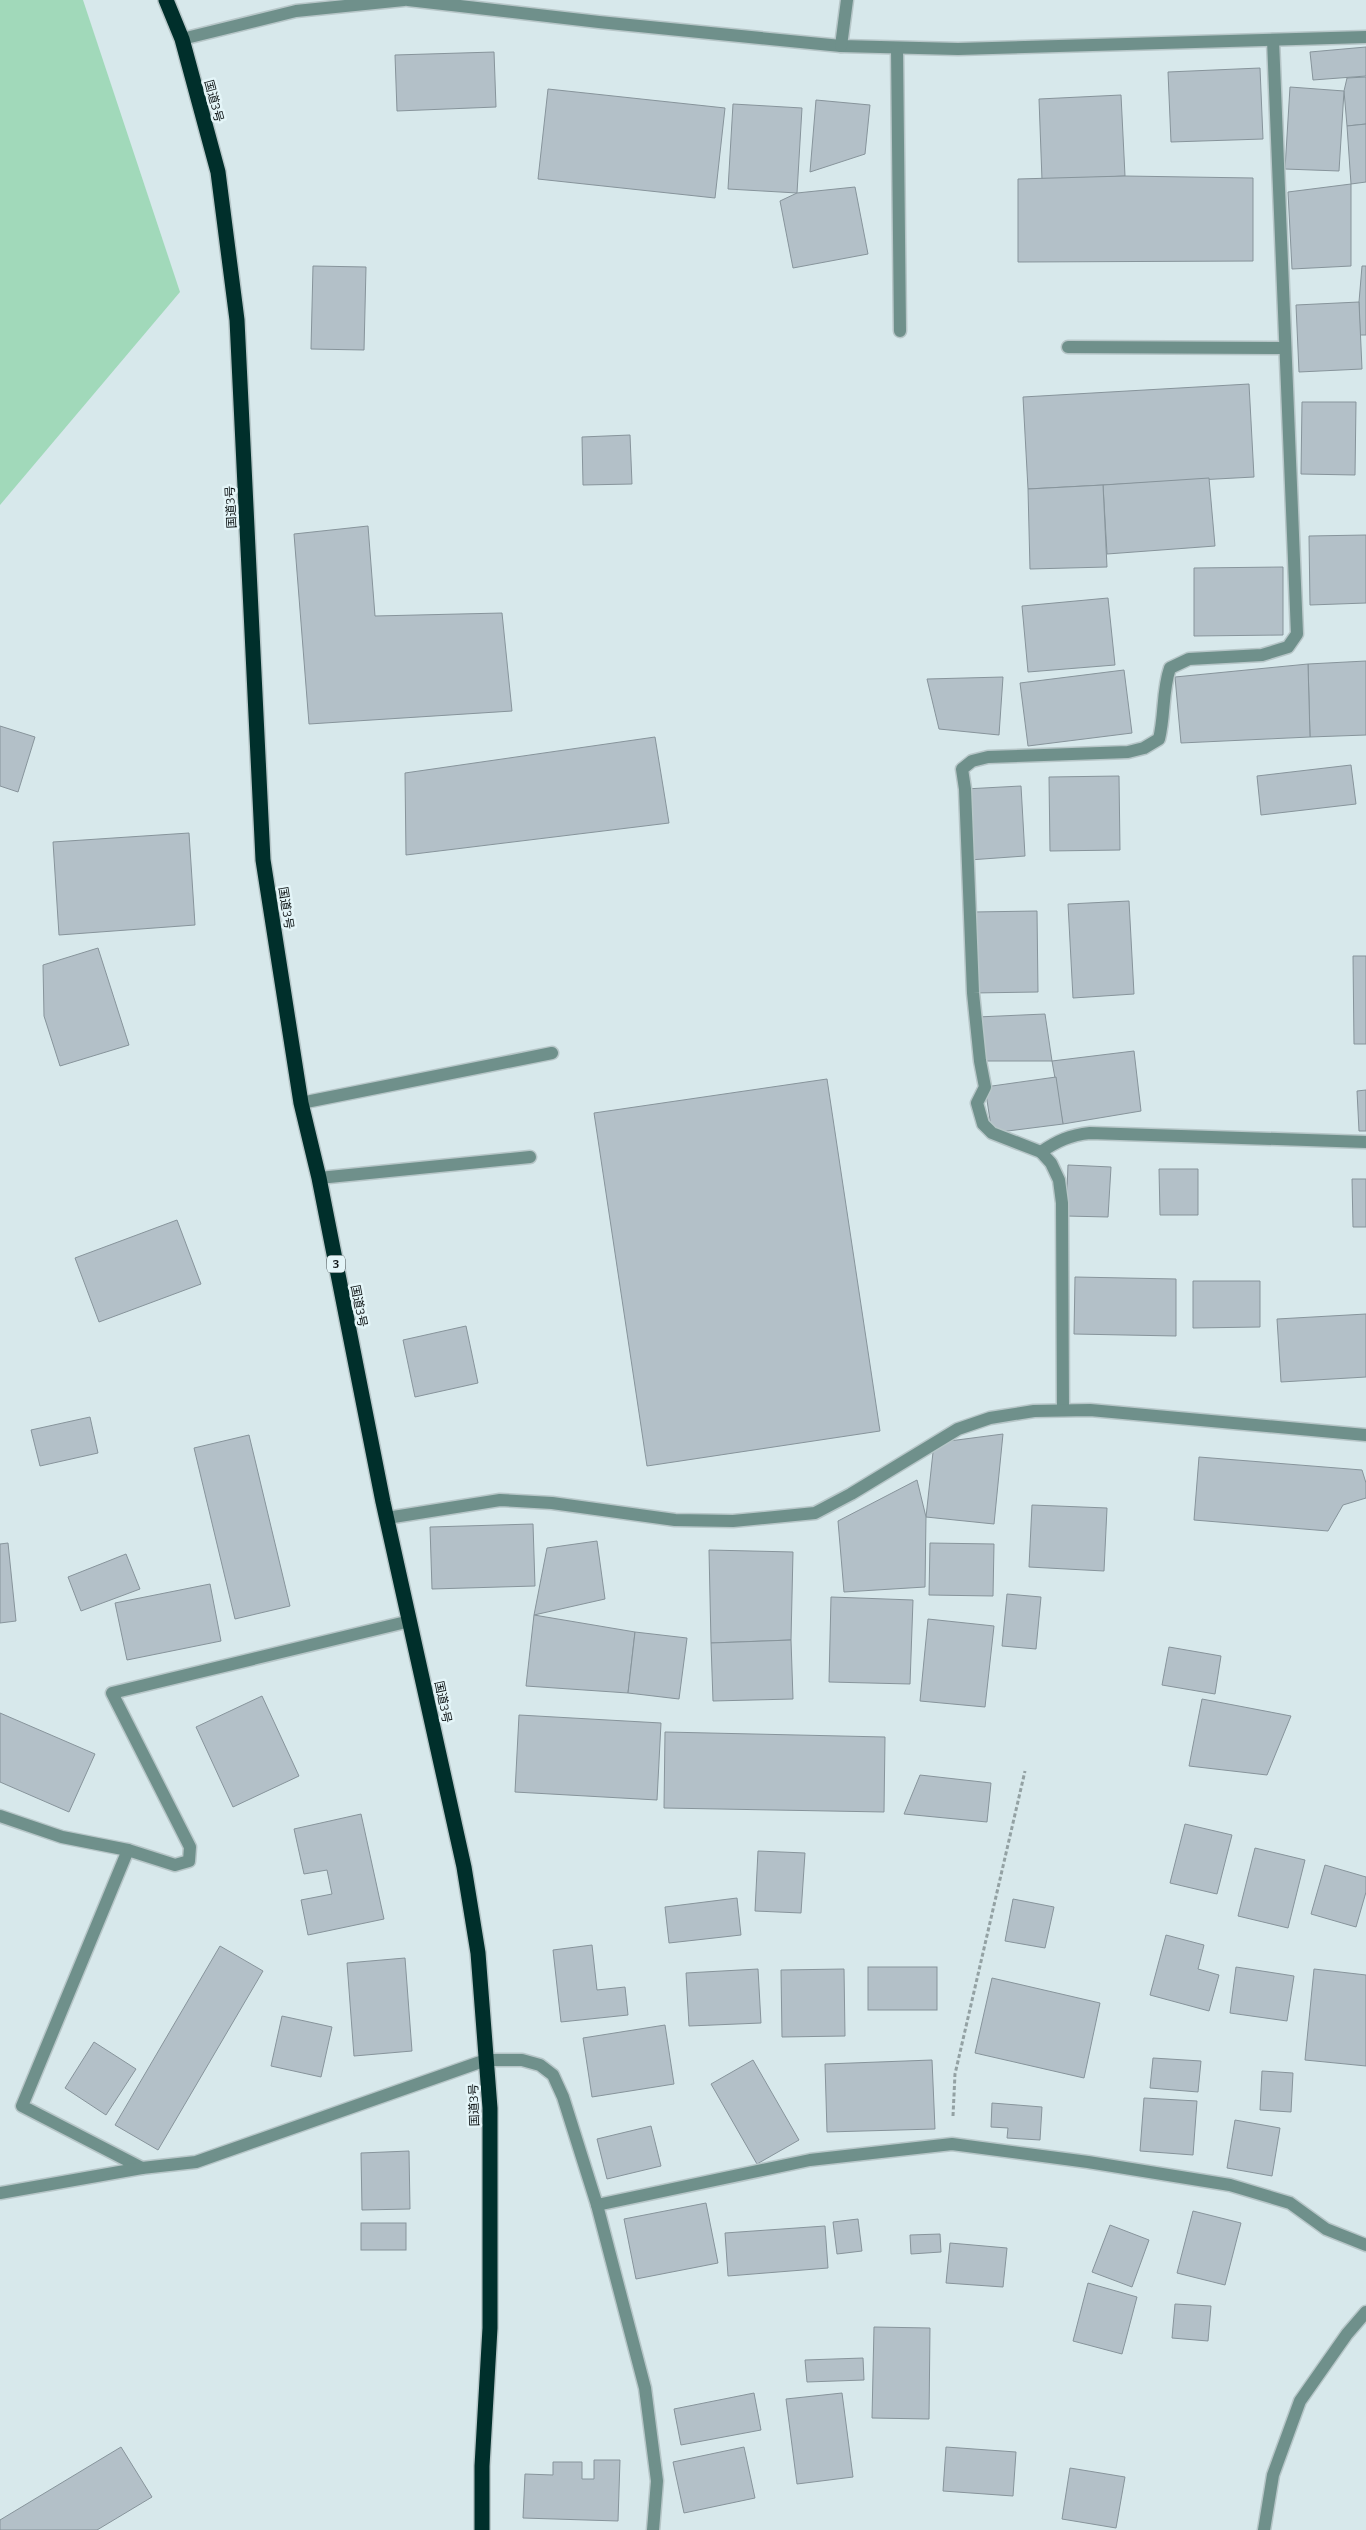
<svg xmlns="http://www.w3.org/2000/svg" width="1366" height="2530" font-family="Bitter,'Noto Sans JP',serif">
<style>
.green{fill:#a1d9ba}
.building{fill:#b3c0c8;stroke:#87949b}
.lines{fill:none;stroke-linecap:round;stroke-linejoin:round}
.street-casing{stroke:#b7c6c8;stroke-width:15}
.highway-casing{stroke:#b7c6c8;stroke-width:18}
.path{stroke:#93a1a3;stroke-width:3;stroke-dasharray:4 2.5;stroke-linecap:butt}
.street{stroke:#6f908b;stroke-width:12}
.highway{stroke:#002f2b;stroke-width:15}
.labels{text-anchor:middle;stroke-width:5;stroke-linejoin:round;paint-order:stroke}
.shield{fill:#e4f5f8;stroke:#4d5658;stroke-width:1}
.shield-label{font-size:11px;font-weight:bold;fill:#0c1213}
.street-label{font-size:12px;fill:#0c1213;stroke:#e4f5f8}
</style>
<rect width="100%" height="100%" fill="#d7e8eb"/>
<polygon class="green" points="0,0 83,0 180,292 0,505"/>
<g class="building">
<polygon points="1366,47 1366,76 1313,80 1310,52"/>
<polygon points="494,52 496,107 397,111 395,55"/>
<polygon points="1260,68 1263,139 1171,142 1168,72"/>
<polygon points="1366,77 1366,124 1347,126 1344,91 1347,78"/>
<polygon points="1290,87 1344,91 1339,171 1285,169"/>
<polygon points="548,89 725,108 715,198 538,179"/>
<polygon points="1121,95 1125,176 1042,180 1039,99"/>
<polygon points="816,100 870,105 865,154 810,172"/>
<polygon points="733,104 802,108 797,193 728,189"/>
<polygon points="1366,124 1366,182 1351,184 1347,126"/>
<polygon points="1125,176 1253,178 1253,261 1018,262 1018,179"/>
<polygon points="1351,184 1351,266 1292,269 1288,192"/>
<polygon points="855,187 868,254 793,268 780,201 797,193"/>
<polygon points="313,266 366,267 364,350 311,349"/>
<polygon points="1362,266 1366,266 1366,335 1360,335 1359,302"/>
<polygon points="1359,302 1362,369 1299,372 1296,305"/>
<polygon points="1249,384 1254,477 1028,489 1023,397"/>
<polygon points="1302,402 1356,402 1355,475 1301,474"/>
<polygon points="630,435 632,484 583,485 582,437"/>
<polygon points="1209,478 1215,546 1107,554 1103,485"/>
<polygon points="1103,485 1107,567 1030,569 1028,489"/>
<polygon points="368,526 375,616 502,613 512,711 309,724 294,534"/>
<polygon points="1366,535 1366,603 1310,605 1309,536"/>
<polygon points="1283,567 1283,635 1194,636 1194,568"/>
<polygon points="1108,598 1115,665 1028,672 1022,606"/>
<polygon points="1366,661 1366,735 1310,737 1308,664"/>
<polygon points="1308,664 1310,737 1181,743 1175,677"/>
<polygon points="1124,670 1132,733 1028,746 1020,683"/>
<polygon points="1003,677 999,735 939,729 927,679"/>
<polygon points="0,726 35,737 18,792 0,786"/>
<polygon points="655,737 669,823 406,855 405,773"/>
<polygon points="1351,765 1356,804 1261,815 1257,776"/>
<polygon points="1119,776 1120,850 1050,851 1049,777"/>
<polygon points="1021,786 1025,856 969,860 965,789"/>
<polygon points="189,833 195,925 59,935 53,842"/>
<polygon points="1129,901 1134,994 1073,998 1068,904"/>
<polygon points="1037,911 1038,992 973,993 973,912"/>
<polygon points="98,948 129,1045 60,1066 44,1016 43,965"/>
<polygon points="1353,956 1366,956 1366,1044 1354,1044"/>
<polygon points="1045,1014 1052,1061 980,1061 977,1017"/>
<polygon points="1134,1051 1141,1111 1063,1124 1052,1061"/>
<polygon points="1056,1077 1063,1124 992,1133 985,1087"/>
<polygon points="827,1079 880,1431 647,1466 594,1113"/>
<polygon points="1366,1090 1366,1131 1359,1131 1357,1091"/>
<polygon points="1068,1165 1111,1167 1108,1217 1066,1216"/>
<polygon points="1159,1169 1198,1169 1198,1215 1160,1215"/>
<polygon points="1352,1179 1366,1179 1366,1227 1353,1227"/>
<polygon points="177,1220 201,1284 99,1322 75,1258"/>
<polygon points="1075,1277 1176,1279 1176,1336 1074,1334"/>
<polygon points="1193,1281 1260,1281 1260,1327 1193,1328"/>
<polygon points="1366,1314 1366,1377 1281,1382 1277,1319"/>
<polygon points="466,1326 478,1383 415,1397 403,1340"/>
<polygon points="90,1417 98,1453 40,1466 31,1430"/>
<polygon points="1003,1434 994,1524 926,1517 934,1443"/>
<polygon points="249,1435 290,1606 235,1619 194,1448"/>
<polygon points="1199,1457 1362,1470 1366,1483 1366,1498 1343,1505 1328,1531 1194,1520"/>
<polygon points="917,1480 926,1517 925,1587 844,1592 838,1521"/>
<polygon points="1032,1505 1107,1508 1104,1571 1029,1567"/>
<polygon points="533,1524 535,1586 432,1589 430,1527"/>
<polygon points="597,1541 605,1599 534,1615 547,1548"/>
<polygon points="8,1543 16,1621 0,1623 0,1544"/>
<polygon points="930,1543 994,1544 993,1596 929,1595"/>
<polygon points="709,1550 793,1552 791,1640 711,1643"/>
<polygon points="126,1554 140,1589 81,1611 68,1577"/>
<polygon points="210,1584 221,1641 127,1660 115,1603"/>
<polygon points="1007,1594 1041,1597 1036,1649 1002,1646"/>
<polygon points="831,1597 913,1600 910,1684 829,1682"/>
<polygon points="534,1615 635,1632 628,1693 526,1686"/>
<polygon points="928,1619 994,1626 985,1707 920,1701"/>
<polygon points="635,1632 687,1638 679,1699 628,1693"/>
<polygon points="791,1640 793,1699 713,1701 711,1643"/>
<polygon points="1169,1647 1221,1656 1215,1694 1162,1685"/>
<polygon points="262,1696 299,1776 233,1807 196,1727"/>
<polygon points="1202,1699 1291,1716 1267,1775 1189,1766"/>
<polygon points="0,1713 95,1754 69,1812 0,1782"/>
<polygon points="519,1715 661,1723 657,1800 515,1792"/>
<polygon points="665,1732 885,1737 884,1812 664,1808"/>
<polygon points="920,1775 991,1783 987,1822 904,1814"/>
<polygon points="361,1814 384,1919 308,1935 301,1900 332,1894 327,1870 304,1874 294,1829"/>
<polygon points="1185,1824 1232,1835 1217,1894 1170,1883"/>
<polygon points="1255,1848 1305,1860 1288,1928 1238,1916"/>
<polygon points="758,1851 805,1853 801,1913 755,1911"/>
<polygon points="1325,1865 1366,1877 1366,1892 1356,1927 1311,1914"/>
<polygon points="737,1898 741,1935 669,1943 665,1907"/>
<polygon points="1013,1899 1054,1907 1045,1948 1005,1941"/>
<polygon points="1166,1935 1204,1945 1198,1969 1219,1975 1209,2011 1150,1995"/>
<polygon points="592,1945 597,1990 625,1987 628,2015 561,2022 553,1950"/>
<polygon points="220,1946 263,1971 158,2150 115,2125"/>
<polygon points="405,1958 412,2051 354,2056 347,1963"/>
<rect x="868" y="1967" width="69" height="43"/>
<polygon points="1236,1967 1294,1976 1287,2021 1230,2013"/>
<polygon points="758,1969 761,2023 689,2026 686,1973"/>
<polygon points="844,1969 845,2036 782,2037 781,1970"/>
<polygon points="1314,1969 1366,1975 1366,2066 1305,2060"/>
<polygon points="992,1978 1100,2003 1084,2078 975,2053"/>
<polygon points="282,2016 332,2027 321,2077 271,2066"/>
<polygon points="665,2025 674,2084 592,2097 583,2038"/>
<polygon points="94,2042 136,2069 106,2115 65,2088"/>
<polygon points="1153,2058 1201,2061 1198,2092 1150,2088"/>
<polygon points="753,2060 799,2140 757,2164 711,2084"/>
<polygon points="932,2060 935,2129 827,2132 825,2064"/>
<polygon points="1262,2071 1293,2073 1291,2112 1260,2110"/>
<polygon points="1144,2098 1197,2101 1193,2155 1140,2151"/>
<polygon points="992,2103 1042,2107 1040,2140 1007,2138 1008,2128 991,2127"/>
<polygon points="1235,2120 1280,2128 1272,2176 1227,2168"/>
<polygon points="651,2126 661,2166 607,2179 597,2139"/>
<polygon points="409,2151 410,2209 362,2210 361,2153"/>
<polygon points="706,2203 718,2263 636,2279 624,2219"/>
<polygon points="1193,2211 1241,2223 1225,2285 1177,2273"/>
<polygon points="858,2219 862,2251 837,2254 833,2222"/>
<rect x="361" y="2223" width="45" height="27"/>
<polygon points="1110,2225 1149,2240 1132,2287 1092,2272"/>
<polygon points="825,2226 828,2268 728,2276 725,2233"/>
<polygon points="940,2234 941,2252 911,2254 910,2235"/>
<polygon points="950,2243 1007,2248 1003,2287 946,2283"/>
<polygon points="1088,2283 1137,2297 1122,2354 1073,2341"/>
<polygon points="1175,2304 1211,2306 1208,2341 1172,2338"/>
<polygon points="874,2327 930,2328 929,2419 872,2418"/>
<polygon points="863,2358 864,2380 807,2382 805,2360"/>
<polygon points="754,2393 761,2430 681,2445 674,2409"/>
<polygon points="842,2393 853,2477 797,2484 786,2399"/>
<polygon points="121,2447 152,2497 97,2530 0,2530 0,2520"/>
<polygon points="744,2447 755,2498 684,2513 673,2462"/>
<polygon points="946,2447 1016,2452 1013,2496 943,2491"/>
<polygon points="594,2460 620,2460 618,2521 523,2518 525,2474 553,2475 553,2462 582,2462 582,2479 594,2479"/>
<polygon points="1070,2468 1125,2477 1116,2528 1062,2519"/>
</g>
<g class="lines">
<defs>
<g id="street">
<polyline points="408,0 599,22 841,46 958,49 1366,37"/>
<polyline points="182,39 296,11 404,0"/>
<polyline points="841,46 847,0"/>
<polyline points="897,48 900,331"/>
<polyline points="1068,347 1285,348"/>
<polyline points="301,1103 552,1053"/>
<path d="M1041,1152C1057,1141 1070,1135 1090,1133L1366,1142"/>
<polyline points="319,1178 530,1157"/>
<path d="M1063,1410L1062,1203L1059,1180L1051,1163L1041,1152L992,1133L983,1124L977,1103L985,1087L980,1061L973,993L965,789L962,769L972,761L988,757L1128,752L1144,748L1159,739C1165,715 1162,691 1170,668L1189,659L1262,655L1288,647L1297,634L1273,40"/>
<polyline points="387,1518 500,1500 552,1503 675,1520 733,1521 815,1513 851,1494 958,1429 990,1418 1034,1411 1090,1410 1366,1435"/>
<polyline points="0,1816 62,1837 128,1850 175,1865 189,1861 190,1847 112,1693 410,1621"/>
<polyline points="128,1850 22,2106 142,2168"/>
<polyline points="0,2193 142,2168 196,2162 486,2060 522,2060 540,2065 553,2075 563,2097 597,2205 810,2160 952,2144 1088,2162 1230,2185 1290,2203 1326,2229 1366,2245"/>
<polyline points="597,2205 645,2388 657,2481 653,2530"/>
<polyline points="1264,2530 1273,2475 1300,2401 1347,2334 1366,2312"/>
</g>
<polyline id="highway" points="166,0 182,39 218,172 237,320 263,860 301,1103 319,1178 383,1502 464,1867 478,1953 490,2108 490,2328 482,2466 482,2530"/>
</defs>
<use href="#street" class="street-casing"/>
<use href="#highway" class="highway-casing"/>
<polyline class="path" points="953,2116 955,2074 1025,1771"/>
<use href="#street" class="street"/>
<use href="#highway" class="highway"/>
</g>
<g class="labels">
<rect class="shield" x="327" y="1255.5" width="18" height="17" rx="4"/>
<g class="shield-label">
<text x="336" y="1268">3</text>
</g>
<g class="street-label">
<text transform="translate(214 101) rotate(75)" y="4">国道3号</text>
<text transform="translate(231 507) rotate(-93)" y="4">国道3号</text>
<text transform="translate(286 908) rotate(81)" y="4">国道3号</text>
<text transform="translate(359 1306) rotate(79)" y="4">国道3号</text>
<text transform="translate(443 1702) rotate(78)" y="4">国道3号</text>
<text transform="translate(474 2105) rotate(-92)" y="4">国道3号</text>
</g>
</g>
</svg>
